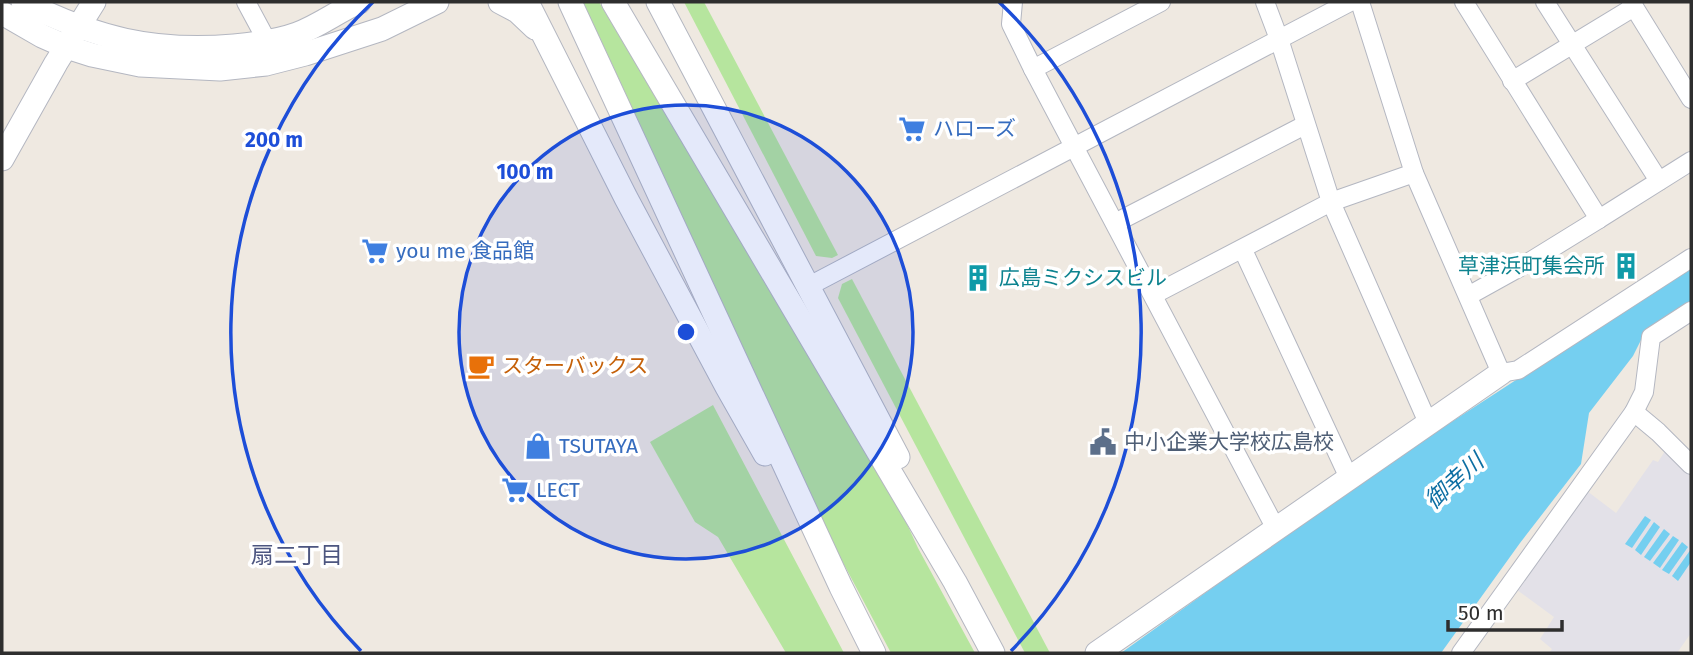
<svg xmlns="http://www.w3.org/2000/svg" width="1693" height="655" font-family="'Fira Sans','Noto Sans JP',sans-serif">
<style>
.industrial{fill:#e3e1e8}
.green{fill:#b6e59e}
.water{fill:#75cff0}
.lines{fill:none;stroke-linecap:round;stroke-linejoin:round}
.minor-casing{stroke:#b4b7c1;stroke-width:20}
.tertiary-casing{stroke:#b4b7c1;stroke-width:25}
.minor{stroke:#fff;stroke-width:18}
.tertiary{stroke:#fff;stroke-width:23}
.ring{fill:none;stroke:#1d4ed8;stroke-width:3.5}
.labels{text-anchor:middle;stroke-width:7;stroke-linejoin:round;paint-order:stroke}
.shop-label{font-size:21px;fill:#366cbe;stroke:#fff;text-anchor:start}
.culture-label{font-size:21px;fill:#0d838f;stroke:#fff;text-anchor:end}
.food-label{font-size:21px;fill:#c56008;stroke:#fff;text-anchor:start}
.service-label{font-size:21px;fill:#4e5e75;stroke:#fff;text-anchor:start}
.water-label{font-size:23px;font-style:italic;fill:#0d6fa3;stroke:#fff}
.neighbourhood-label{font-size:23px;fill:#4d5680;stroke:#fff}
.centre{fill:#1d4ed8;stroke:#fff;stroke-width:3.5}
.ring-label{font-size:21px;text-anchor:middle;font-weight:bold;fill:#1d4ed8;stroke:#fff;stroke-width:7;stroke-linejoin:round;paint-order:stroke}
</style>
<rect width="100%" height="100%" fill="#efe9e1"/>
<polygon class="industrial" points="1665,451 1691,474 1691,633 1677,653 1549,653 1552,649 1540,639 1554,617 1517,590 1587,491 1616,513 1653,460 1658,462"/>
<g class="green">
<polygon points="581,2 599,2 889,485 918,548 975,653 891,653 839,555 599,36"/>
<polygon points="684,2 704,2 838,255 832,258 816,256"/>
<polygon points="852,279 1050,653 1025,653 838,298 842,284"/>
<polygon points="713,405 844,653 786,653 718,537 695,522 650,442"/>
</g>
<g class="water">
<polygon points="1691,266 1691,301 1643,336 1633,356 1589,413 1581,464 1520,543 1441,653 1121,653 1376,471"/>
<polygon points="1645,516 1651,520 1632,548 1625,544"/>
<polygon points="1654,522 1660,527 1641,555 1635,550"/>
<polygon points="1664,529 1670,534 1650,561 1644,557"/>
<polygon points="1673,536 1679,540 1660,568 1653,563"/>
<polygon points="1682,542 1688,547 1669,574 1662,570"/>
<polygon points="1691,549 1691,562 1678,581 1672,576"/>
</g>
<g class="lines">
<defs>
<g id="minor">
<polyline points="246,2 267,41"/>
<polyline points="1013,2 1011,24 1033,69 1276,529"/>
<polyline points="1265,2 1279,39 1331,202 1428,423"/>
<polyline points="1360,2 1414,173 1501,373 1518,370 1691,258"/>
<polyline points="1464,2 1599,219 1691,161"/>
<polyline points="1545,2 1659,181"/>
<polyline points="1631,2 1691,99"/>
<polyline points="1033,69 1161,2"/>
<polyline points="1512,81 1634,7"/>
<polyline points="1115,223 1305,125"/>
<polyline points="1243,250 1349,478"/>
<polyline points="809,286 1350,2"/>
<polyline points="1153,295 1331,202 1414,173"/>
<polyline points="1468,296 1531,261 1599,219"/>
<polyline points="1634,412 1658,432 1691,465"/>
<polyline points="1461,653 1634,412 1644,392 1651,337 1691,311"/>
</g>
<g id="tertiary">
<path d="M23,2C95,38 153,53 234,46C255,44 278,41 297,34C319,26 338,11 359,2"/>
<polyline points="500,2 517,11 535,28"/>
<polyline points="527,2 626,198 727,387 765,454"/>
<polyline points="570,2 841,587 874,653"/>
<polyline points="613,2 955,582 993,653"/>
<polyline points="658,2 898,457"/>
<polyline points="2,13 42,36 67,47 92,55 140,65 220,69 266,64 305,54 382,29 437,2"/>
<polyline points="2,159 56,63 94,2"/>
<polyline points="1097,653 1501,373"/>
</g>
</defs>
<use href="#minor" class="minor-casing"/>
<use href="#tertiary" class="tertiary-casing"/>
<use href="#minor" class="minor"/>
<use href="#tertiary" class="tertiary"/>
</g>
<circle cx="686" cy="332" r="227" fill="#1d4ed8" fill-opacity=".12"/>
<g class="ring">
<circle cx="686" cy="332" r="227"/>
<path d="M361 651A455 455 0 0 1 373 2M999 2A455 455 0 0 1 1011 651"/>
</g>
<defs>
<symbol id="supermarket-bare" viewBox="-9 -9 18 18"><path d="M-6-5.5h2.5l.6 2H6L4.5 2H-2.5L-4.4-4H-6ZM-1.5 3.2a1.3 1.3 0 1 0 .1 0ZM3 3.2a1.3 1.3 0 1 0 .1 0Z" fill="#3f7fe0" stroke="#fff" stroke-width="2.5" paint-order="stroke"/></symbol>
<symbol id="building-bare" viewBox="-9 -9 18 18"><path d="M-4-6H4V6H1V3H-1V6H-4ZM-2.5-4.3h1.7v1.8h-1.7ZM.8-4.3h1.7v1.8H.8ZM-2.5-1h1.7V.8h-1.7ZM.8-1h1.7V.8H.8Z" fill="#0f9aa8" stroke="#fff" stroke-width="2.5" paint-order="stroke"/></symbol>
<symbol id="cafe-bare" viewBox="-9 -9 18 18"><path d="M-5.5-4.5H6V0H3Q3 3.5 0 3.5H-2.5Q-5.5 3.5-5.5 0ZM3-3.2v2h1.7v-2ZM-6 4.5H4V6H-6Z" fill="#e8710a" stroke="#fff" stroke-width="2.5" paint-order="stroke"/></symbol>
<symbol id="civic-bare" viewBox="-9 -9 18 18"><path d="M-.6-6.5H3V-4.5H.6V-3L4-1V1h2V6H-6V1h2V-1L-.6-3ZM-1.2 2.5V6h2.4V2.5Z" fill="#5c6f8a" stroke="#fff" stroke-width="2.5" paint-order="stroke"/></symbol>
<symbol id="shop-bare" viewBox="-9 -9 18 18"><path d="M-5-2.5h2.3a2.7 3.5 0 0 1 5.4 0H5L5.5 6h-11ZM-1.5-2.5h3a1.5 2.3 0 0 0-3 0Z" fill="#3f7fe0" stroke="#fff" stroke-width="2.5" paint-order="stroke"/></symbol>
</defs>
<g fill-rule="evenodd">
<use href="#supermarket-bare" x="893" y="110" width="38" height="38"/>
<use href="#supermarket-bare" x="356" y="232" width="38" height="38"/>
<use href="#building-bare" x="1607" y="247" width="38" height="38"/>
<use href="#building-bare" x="959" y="259" width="38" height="38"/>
<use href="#cafe-bare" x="462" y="347" width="38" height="38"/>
<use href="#civic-bare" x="1084" y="423" width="38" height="38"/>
<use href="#shop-bare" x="519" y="427" width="38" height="38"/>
<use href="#supermarket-bare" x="496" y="471" width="38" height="38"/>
</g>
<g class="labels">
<g class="shop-label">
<text x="933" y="136">ハローズ</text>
<text x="396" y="258">you me 食品館</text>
<text x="559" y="453">TSUTAYA</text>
<text x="536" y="497">LECT</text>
</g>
<g class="culture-label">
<text x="1605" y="273">草津浜町集会所</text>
<text x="999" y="285" text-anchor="start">広島ミクシスビル</text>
</g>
<g class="food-label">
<text x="502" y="373">スターバックス</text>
</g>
<g class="service-label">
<text x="1124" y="449">中小企業大学校広島校</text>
</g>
<g class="water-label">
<text transform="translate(1454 481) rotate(-42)" y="8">御幸川</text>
</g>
<g class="neighbourhood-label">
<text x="297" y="563">扇二丁目</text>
</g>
</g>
<circle cx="686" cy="332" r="10" class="centre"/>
<g class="ring-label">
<text x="274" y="147">200 m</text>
<text x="525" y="179">100 m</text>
</g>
<rect width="1693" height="655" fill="none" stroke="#2e2e2e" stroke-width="7"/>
<path d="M1448 620v10h114v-10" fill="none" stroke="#2e2e2e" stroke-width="3.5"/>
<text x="1458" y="620" font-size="21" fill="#2e2e2e" stroke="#ffffff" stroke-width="5" paint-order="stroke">50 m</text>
</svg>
